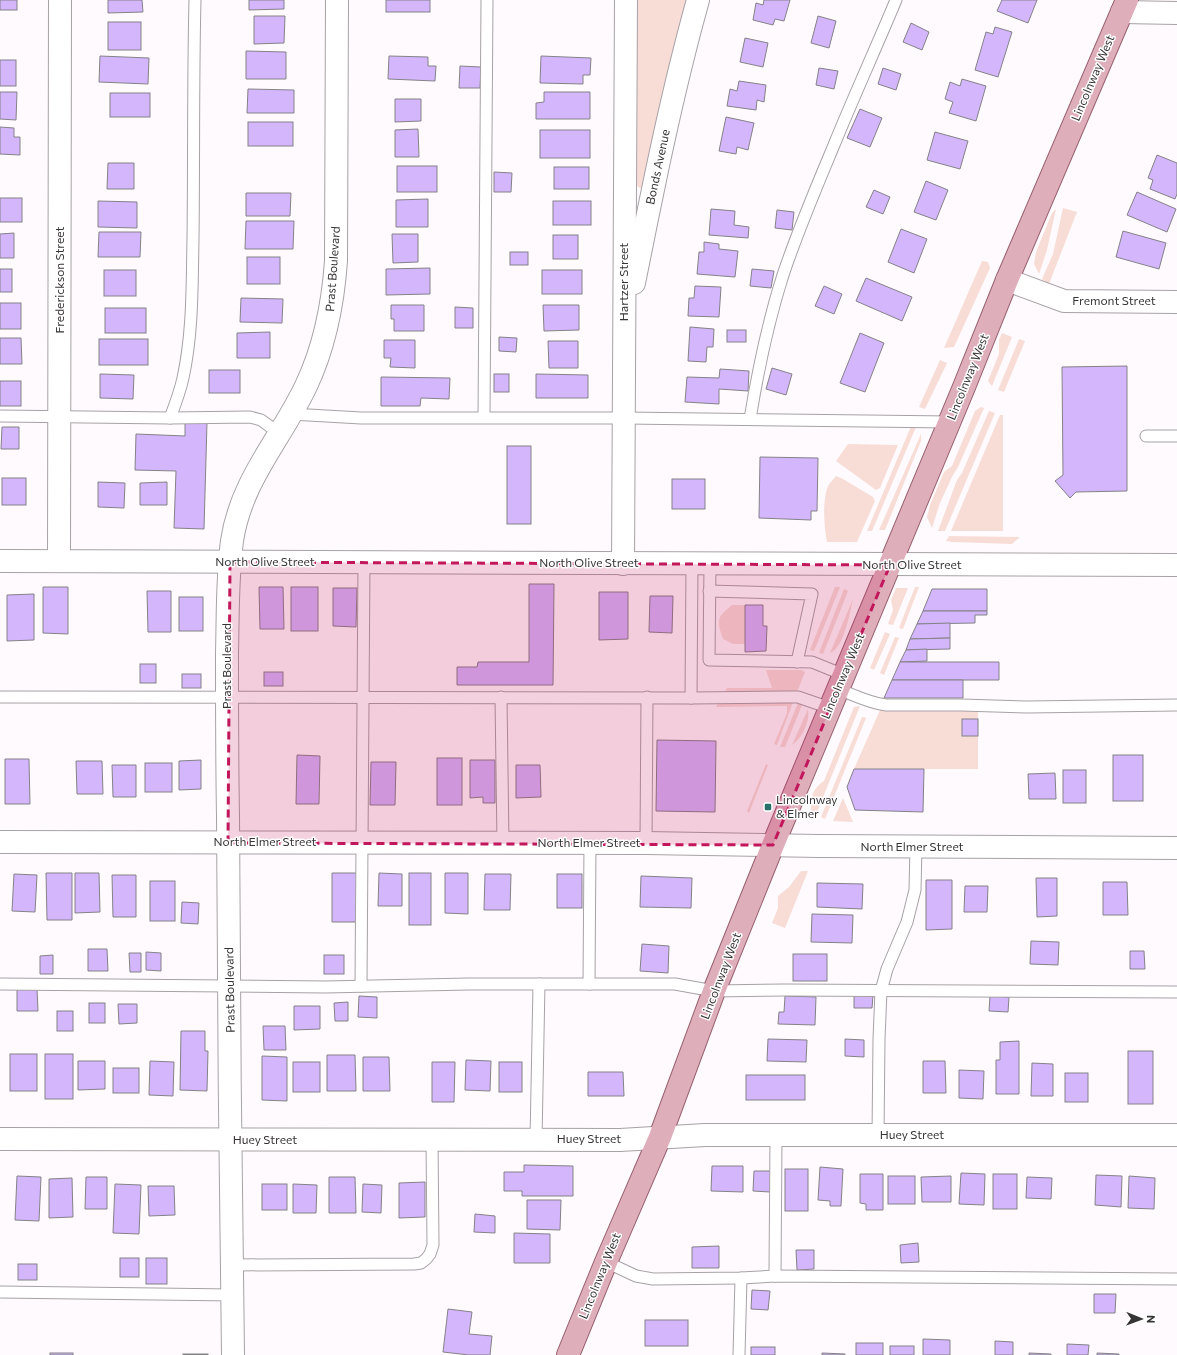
<svg xmlns="http://www.w3.org/2000/svg" width="1177" height="1355" font-family="Commissioner,sans-serif">
<style>
.green{fill:#f8ddd7}
.building{fill:#d4b6fd;stroke:#848287}
.lines{fill:none;stroke-linecap:round;stroke-linejoin:round}
.service-casing{stroke:#a7a2a6;stroke-width:13}
.minor-casing{stroke:#a7a2a6;stroke-width:24}
.tertiary-casing{stroke:#a7a2a6;stroke-width:24}
.primary-casing{stroke:#97606f;stroke-width:24}
.service{stroke:#fff;stroke-width:11}
.minor{stroke:#fff;stroke-width:22}
.tertiary{stroke:#fff;stroke-width:22}
.primary{stroke:#dfaebb;stroke-width:22}
.marked{fill:#c2185b;fill-opacity:0.2;stroke:#c2185b;stroke-width:3;stroke-dasharray:8 5;stroke-linejoin:round}
.poi-dot{fill:#297068;stroke:#fff;stroke-width:1.5}
.labels{text-anchor:middle;stroke-width:3;stroke-linejoin:round;paint-order:stroke}
.street-label{font-size:12px;fill:#373436;stroke:#fff}
.poi-label{font-size:12px;fill:#373436;stroke:#fff;text-anchor:start}
</style>
<rect width="100%" height="100%" fill="#fffafd"/>
<g class="green">
<path d="M637,0H692L643,188C639,189 637,187 636,182Z"/>
<polygon points="1063,208 1077,212 1049,284 1042,279 1053,254"/>
<polygon points="1056,209 1047,250 1039,274 1034,264 1036,252 1052,213"/>
<polygon points="982,261 988,262 990,268 954,347 944,348"/>
<polygon points="1002,333 1012,337 992,386 988,381 999,354 999,340"/>
<polygon points="1019,339 1025,341 1004,392 998,390"/>
<polygon points="940,360 947,363 925,409 919,407"/>
<polygon points="981,407 984,408 958,467 952,477 940,503 932,528 927,517 930,505 944,472 952,466 975,411"/>
<polygon points="989,411 995,413 945,531 938,531 957,480 962,473"/>
<polygon points="1000,415 1003,415 1003,531 951,531"/>
<polygon points="912,424 916,427 872,531 867,531"/>
<polygon points="921,434 921,441 885,530 879,530"/>
<polygon points="848,444 898,445 880,488 876,490 836,461"/>
<path d="M836,476L843,479L873,497L875,501L857,542H827C824,526 822,501 828,486C830,482 834,479 836,476Z"/>
<polygon points="949,536 1020,537 1012,544 952,542 946,541"/>
<polygon points="835,587 840,587 814,651 810,650"/>
<polygon points="915,587 919,587 903,629 899,628"/>
<polygon points="896,588 908,588 893,625 888,624 893,610 891,600"/>
<polygon points="844,589 848,591 823,654 819,653"/>
<path d="M853,599C850,612 844,648 830,653Z"/>
<path d="M732,605H745V644H733L723,639C716,620 717,617 732,605Z"/>
<polygon points="885,632 890,634 874,670 870,668"/>
<polygon points="895,637 899,638 884,675 880,673"/>
<polygon points="766,670 801,670 805,672 797,692 786,691 785,702 793,702 777,745 774,744 787,713 787,706 716,707 727,688 772,688"/>
<polygon points="798,703 802,705 785,747 780,747"/>
<path d="M860,706L815,817H812C810,802 810,790 824,781L854,707Z"/>
<path d="M808,709C810,722 802,738 792,745Z"/>
<polygon points="880,710 978,710 978,719 962,719 978,736 978,769 854,769"/>
<polygon points="862,717 866,718 825,819 821,817"/>
<polygon points="766,764 768,765 749,813 747,811"/>
<polygon points="843,798 853,822 833,821"/>
<polygon points="801,871 808,871 785,928 772,923 778,908 778,896 789,887"/>
</g>
<g class="building">
<rect x="0" y="0" width="17" height="10"/>
<polygon points="108,0 142,0 143,12 108,13"/>
<polygon points="249,0 284,0 284,9 249,10"/>
<rect x="386" y="0" width="44" height="12"/>
<polygon points="764,0 790,0 784,21 775,19 773,25 753,20 756,3 763,5"/>
<polygon points="1002,0 1037,0 1028,23 997,11"/>
<polygon points="254,16 285,16 284,43 254,44"/>
<polygon points="818,16 836,21 829,48 811,43"/>
<rect x="108" y="22" width="33" height="28"/>
<polygon points="911,23 929,32 922,50 903,42"/>
<polygon points="995,27 1012,32 998,77 975,70 986,32 993,34"/>
<polygon points="745,38 768,43 763,67 740,62"/>
<polygon points="246,51 286,52 286,79 246,79"/>
<polygon points="100,56 149,58 148,84 99,82"/>
<polygon points="389,56 428,57 428,66 436,66 435,81 388,79"/>
<polygon points="541,56 591,58 590,75 583,75 583,84 540,83"/>
<rect x="0" y="60" width="16" height="26"/>
<polygon points="460,66 481,67 480,88 459,88"/>
<polygon points="819,68 838,71 834,89 816,85"/>
<polygon points="883,68 901,74 896,90 878,84"/>
<polygon points="962,79 986,86 976,121 949,113 953,102 945,99 950,82 960,86"/>
<polygon points="739,81 766,85 764,102 757,100 756,110 727,106 730,89 737,91"/>
<polygon points="248,89 294,90 294,113 247,113"/>
<polygon points="0,92 17,92 16,120 0,119"/>
<polygon points="544,92 590,92 590,119 536,119 536,103 544,102"/>
<rect x="110" y="93" width="40" height="24"/>
<polygon points="395,99 421,99 421,121 395,122"/>
<polygon points="860,109 882,118 870,147 847,138"/>
<polygon points="726,117 754,123 748,150 737,147 736,154 719,151"/>
<rect x="248" y="122" width="45" height="24"/>
<polygon points="0,127 14,128 14,137 20,137 20,155 0,154"/>
<polygon points="418,129 419,157 395,157 395,130"/>
<rect x="540" y="130" width="50" height="28"/>
<polygon points="935,132 968,141 960,169 927,160"/>
<polygon points="1157,155 1177,163 1177,194 1175,199 1150,189 1153,180 1148,178"/>
<polygon points="108,163 134,163 134,189 107,189"/>
<rect x="397" y="166" width="40" height="26"/>
<rect x="554" y="167" width="35" height="22"/>
<polygon points="494,172 512,173 511,192 494,192"/>
<polygon points="926,181 948,190 936,220 914,212"/>
<polygon points="874,190 890,197 883,214 866,207"/>
<polygon points="1137,192 1176,209 1167,232 1127,215"/>
<polygon points="246,193 291,193 290,216 246,216"/>
<rect x="0" y="198" width="22" height="24"/>
<polygon points="428,199 428,227 396,227 396,200"/>
<polygon points="98,201 137,202 137,228 98,227"/>
<rect x="553" y="201" width="38" height="24"/>
<polygon points="711,209 735,211 734,225 749,227 748,238 709,235"/>
<polygon points="777,210 794,212 792,230 775,228"/>
<polygon points="246,221 294,221 293,249 245,249"/>
<polygon points="901,229 927,239 914,273 888,262"/>
<polygon points="1123,231 1166,243 1159,269 1116,257"/>
<polygon points="99,232 141,232 140,257 98,257"/>
<polygon points="14,233 14,258 0,258 0,234"/>
<polygon points="392,234 418,234 418,262 393,263"/>
<rect x="553" y="235" width="25" height="24"/>
<polygon points="704,242 719,244 719,249 738,251 735,277 697,274 699,252 704,252"/>
<rect x="510" y="252" width="18" height="13"/>
<rect x="247" y="257" width="33" height="27"/>
<polygon points="430,268 430,294 386,295 386,269"/>
<rect x="0" y="269" width="12" height="23"/>
<polygon points="752,269 774,271 771,288 750,286"/>
<rect x="104" y="270" width="32" height="26"/>
<rect x="542" y="270" width="40" height="24"/>
<polygon points="866,278 912,297 902,321 856,301"/>
<polygon points="695,286 721,287 719,317 688,316 689,298 694,298"/>
<polygon points="824,286 842,294 834,314 815,306"/>
<polygon points="241,298 283,299 282,323 240,322"/>
<rect x="0" y="303" width="21" height="26"/>
<polygon points="391,305 424,305 424,331 394,331 394,319 391,319"/>
<polygon points="543,305 579,305 579,330 544,331"/>
<polygon points="455,307 473,308 473,328 455,328"/>
<rect x="105" y="308" width="41" height="25"/>
<polygon points="690,327 714,329 713,347 707,347 706,362 688,361"/>
<rect x="727" y="330" width="19" height="12"/>
<polygon points="270,332 270,358 237,358 237,333"/>
<polygon points="860,333 884,343 865,392 840,383"/>
<polygon points="499,337 517,338 516,352 499,351"/>
<polygon points="0,338 21,338 22,364 0,364"/>
<rect x="99" y="339" width="49" height="26"/>
<polygon points="384,340 415,340 415,368 390,367 391,358 384,358"/>
<polygon points="548,341 578,341 578,368 549,368"/>
<polygon points="1127,366 1127,491 1076,492 1070,498 1055,481 1063,475 1062,367"/>
<polygon points="772,368 792,374 786,395 766,389"/>
<polygon points="720,369 749,371 748,391 719,389 719,404 685,402 687,377 719,378"/>
<rect x="209" y="370" width="31" height="23"/>
<polygon points="100,374 134,375 133,399 100,398"/>
<rect x="494" y="374" width="15" height="18"/>
<polygon points="536,374 588,375 588,398 536,398"/>
<polygon points="381,377 450,378 449,399 421,398 420,406 381,406"/>
<rect x="0" y="381" width="21" height="25"/>
<polygon points="185,421 207,422 204,529 174,528 176,471 135,470 136,434 185,436"/>
<polygon points="2,427 19,427 19,449 1,449"/>
<rect x="507" y="446" width="24" height="78"/>
<polygon points="760,457 818,458 817,511 811,511 811,520 759,518"/>
<rect x="2" y="478" width="24" height="27"/>
<rect x="672" y="479" width="33" height="30"/>
<polygon points="98,482 125,483 124,508 98,507"/>
<polygon points="167,482 167,505 140,505 140,483"/>
<polygon points="529,584 554,584 553,685 457,685 457,667 477,667 478,662 529,662"/>
<polygon points="43,587 68,587 68,634 43,633"/>
<polygon points="259,587 283,587 284,629 260,629"/>
<rect x="291" y="587" width="27" height="44"/>
<polygon points="333,588 357,588 356,627 333,626"/>
<polygon points="932,589 987,589 987,611 923,611"/>
<polygon points="147,591 171,591 171,632 148,632"/>
<polygon points="599,592 628,592 628,639 599,640"/>
<polygon points="34,594 34,640 7,641 7,595"/>
<polygon points="650,596 673,596 672,633 649,632"/>
<rect x="179" y="597" width="24" height="34"/>
<polygon points="745,605 763,605 763,626 767,626 766,651 745,652"/>
<polygon points="923,611 987,611 987,615 975,615 975,623 917,624"/>
<polygon points="950,623 950,638 910,639 917,624"/>
<polygon points="950,638 950,649 906,650 910,639"/>
<polygon points="927,649 927,661 900,662 906,650"/>
<polygon points="900,662 999,662 999,680 892,680"/>
<rect x="140" y="664" width="16" height="19"/>
<rect x="264" y="672" width="19" height="14"/>
<rect x="182" y="674" width="19" height="14"/>
<polygon points="892,680 963,680 963,698 884,698"/>
<rect x="962" y="719" width="16" height="17"/>
<polygon points="657,740 716,741 715,812 656,811"/>
<polygon points="297,755 320,756 319,804 296,804"/>
<rect x="1113" y="755" width="30" height="46"/>
<rect x="437" y="758" width="25" height="47"/>
<polygon points="5,759 29,759 30,804 5,804"/>
<polygon points="201,760 201,789 179,790 179,761"/>
<polygon points="470,760 495,760 495,803 483,803 483,797 470,798"/>
<polygon points="76,761 102,761 103,794 77,794"/>
<polygon points="371,762 396,762 395,805 370,805"/>
<rect x="145" y="763" width="27" height="29"/>
<polygon points="112,765 136,765 136,797 113,797"/>
<polygon points="516,765 540,765 541,797 516,798"/>
<polygon points="854,769 924,769 923,812 855,810 847,787"/>
<rect x="1063" y="770" width="23" height="33"/>
<polygon points="1055,773 1056,799 1029,799 1028,774"/>
<polygon points="46,873 72,873 72,920 47,920"/>
<polygon points="75,873 99,873 100,912 75,913"/>
<polygon points="332,873 357,873 356,922 332,922"/>
<polygon points="379,873 402,874 402,906 378,906"/>
<rect x="409" y="873" width="22" height="52"/>
<polygon points="445,873 468,873 468,914 445,913"/>
<polygon points="14,874 37,875 35,912 12,911"/>
<polygon points="485,874 511,874 510,910 484,910"/>
<rect x="557" y="874" width="25" height="34"/>
<polygon points="112,875 136,875 136,917 113,917"/>
<polygon points="641,876 692,878 691,908 640,907"/>
<polygon points="1036,878 1057,878 1057,916 1037,917"/>
<polygon points="926,880 952,880 952,929 926,930"/>
<rect x="150" y="881" width="25" height="40"/>
<polygon points="1103,882 1127,882 1128,915 1103,915"/>
<polygon points="817,883 863,884 862,909 817,907"/>
<polygon points="965,886 988,886 987,912 964,912"/>
<polygon points="182,902 199,903 198,924 181,923"/>
<polygon points="812,914 853,915 852,943 811,942"/>
<polygon points="1031,941 1059,942 1058,965 1030,964"/>
<polygon points="642,944 669,946 668,973 640,971"/>
<polygon points="88,949 107,949 108,971 88,971"/>
<polygon points="1130,951 1144,951 1145,969 1130,969"/>
<polygon points="146,952 161,953 161,971 146,970"/>
<polygon points="129,953 141,953 141,972 130,972"/>
<rect x="793" y="954" width="34" height="27"/>
<polygon points="53,955 53,974 40,974 40,956"/>
<rect x="324" y="955" width="20" height="19"/>
<polygon points="17,988 37,988 38,1011 17,1011"/>
<polygon points="854,995 873,996 872,1008 854,1008"/>
<polygon points="359,996 377,997 377,1018 358,1017"/>
<polygon points="785,996 816,997 815,1025 778,1024 779,1012 784,1012"/>
<polygon points="990,996 1009,997 1008,1012 989,1011"/>
<polygon points="348,1002 348,1021 335,1021 334,1003"/>
<rect x="89" y="1003" width="16" height="20"/>
<polygon points="118,1004 137,1004 137,1023 119,1024"/>
<polygon points="294,1006 320,1006 320,1029 294,1030"/>
<rect x="57" y="1011" width="16" height="20"/>
<polygon points="263,1026 285,1026 286,1050 264,1050"/>
<polygon points="181,1031 205,1031 205,1051 208,1051 207,1091 180,1090"/>
<polygon points="768,1039 807,1040 806,1062 767,1061"/>
<polygon points="845,1039 864,1040 864,1057 845,1056"/>
<polygon points="1019,1041 1019,1094 996,1094 996,1060 1000,1060 1000,1042"/>
<rect x="1128" y="1051" width="25" height="53"/>
<rect x="10" y="1054" width="27" height="37"/>
<rect x="45" y="1054" width="28" height="45"/>
<polygon points="327,1055 355,1055 356,1091 327,1091"/>
<polygon points="262,1056 287,1057 287,1101 262,1100"/>
<polygon points="363,1057 389,1057 390,1091 363,1091"/>
<polygon points="466,1060 491,1061 490,1091 465,1090"/>
<polygon points="78,1061 105,1061 105,1089 78,1090"/>
<polygon points="150,1061 174,1062 173,1096 149,1095"/>
<polygon points="923,1061 945,1061 946,1093 923,1093"/>
<rect x="293" y="1062" width="27" height="30"/>
<polygon points="432,1062 455,1062 454,1102 432,1102"/>
<rect x="499" y="1062" width="23" height="30"/>
<polygon points="1032,1063 1053,1064 1053,1096 1031,1096"/>
<rect x="113" y="1068" width="26" height="25"/>
<polygon points="959,1070 984,1071 983,1099 959,1098"/>
<polygon points="588,1072 623,1072 624,1096 588,1096"/>
<rect x="1065" y="1073" width="23" height="29"/>
<rect x="746" y="1075" width="59" height="25"/>
<polygon points="524,1165 573,1166 573,1196 522,1196 522,1191 504,1191 504,1172 524,1172"/>
<polygon points="712,1166 743,1166 743,1192 711,1191"/>
<polygon points="820,1167 843,1169 841,1206 830,1206 830,1201 818,1200"/>
<rect x="785" y="1169" width="23" height="42"/>
<polygon points="754,1171 771,1171 770,1192 753,1191"/>
<polygon points="961,1173 985,1174 984,1205 959,1204"/>
<polygon points="860,1174 883,1174 883,1210 866,1210 866,1204 860,1203"/>
<rect x="993" y="1174" width="24" height="35"/>
<polygon points="1096,1175 1122,1176 1121,1207 1095,1205"/>
<polygon points="17,1176 41,1177 39,1221 15,1220"/>
<rect x="888" y="1176" width="27" height="28"/>
<polygon points="951,1176 951,1202 922,1202 921,1177"/>
<polygon points="1129,1176 1155,1178 1154,1209 1128,1208"/>
<polygon points="86,1177 107,1177 107,1209 85,1209"/>
<polygon points="329,1177 355,1177 356,1213 329,1213"/>
<polygon points="1027,1177 1052,1178 1051,1199 1026,1198"/>
<polygon points="72,1178 73,1217 49,1218 49,1179"/>
<polygon points="425,1182 425,1217 399,1218 399,1183"/>
<polygon points="115,1184 141,1185 139,1234 113,1233"/>
<rect x="262" y="1184" width="25" height="26"/>
<polygon points="293,1184 317,1185 316,1213 293,1213"/>
<polygon points="363,1184 382,1185 381,1213 362,1212"/>
<polygon points="148,1186 174,1186 175,1215 149,1216"/>
<polygon points="527,1200 561,1200 560,1230 527,1229"/>
<polygon points="475,1214 495,1216 495,1233 474,1232"/>
<polygon points="514,1233 550,1234 550,1263 514,1263"/>
<polygon points="918,1243 919,1262 901,1263 900,1245"/>
<polygon points="719,1246 719,1268 692,1268 692,1247"/>
<polygon points="796,1250 814,1250 814,1269 797,1270"/>
<rect x="120" y="1258" width="19" height="19"/>
<rect x="146" y="1258" width="21" height="26"/>
<rect x="18" y="1264" width="19" height="16"/>
<polygon points="752,1290 770,1291 768,1310 751,1309"/>
<polygon points="1094,1294 1116,1294 1115,1313 1094,1313"/>
<polygon points="448,1309 472,1312 469,1334 492,1336 490,1355 469,1355 443,1352"/>
<rect x="645" y="1320" width="43" height="26"/>
<polygon points="923,1339 950,1340 950,1355 923,1355"/>
<polygon points="995,1341 1013,1342 1013,1355 995,1355"/>
<rect x="856" y="1343" width="27" height="12"/>
<polygon points="1067,1344 1089,1345 1088,1355 1067,1355"/>
<rect x="890" y="1346" width="24" height="9"/>
<rect x="751" y="1347" width="24" height="8"/>
<rect x="50" y="1353" width="23" height="2"/>
<polygon points="822,1353 845,1354 845,1355 822,1355"/>
<polygon points="1029,1353 1051,1354 1051,1355 1029,1355"/>
<polygon points="1097,1353 1119,1354 1119,1355 1097,1355"/>
<rect x="183" y="1354" width="25" height="1"/>
</g>
<g class="lines">
<defs>
<g id="service">
<polyline points="291,414 361,418 624,418 950,422"/>
<polyline points="0,416 170,418 250,417 261,420 279,433"/>
<polyline points="484,417 487,0"/>
<path d="M170,418C175,405 180,392 183,378C193,332 192,285 193,239C194,159 193,80 195,0"/>
<path d="M750,419C758,370 768,322 783,275C798,230 816,188 834,145C854,96 876,48 896,0"/>
<polyline points="1146,436 1177,436"/>
<polyline points="710,564 709,660 812,662 844,675"/>
<polyline points="709,591 812,594 797,662"/>
<path d="M838,689C854,695 869,703 886,705H962L1027,707L1177,705"/>
<polyline points="0,697 691,698 785,697 798,697 830,708"/>
<polyline points="501,697 503,843"/>
<polyline points="691,698 692,564"/>
<polyline points="646,843 647,697"/>
<polyline points="0,984 325,987 469,984 675,984 714,991 785,990 1177,992"/>
<polyline points="589,984 590,843"/>
<polyline points="361,986 364,562"/>
<polyline points="878,1135 879,1039 881,991 887,969 907,922 915,890 916,847"/>
<polyline points="536,1140 539,984"/>
<polyline points="606,1262 636,1276 653,1279 741,1278 775,1276 1177,1279"/>
<polyline points="232,1265 414,1264 421,1263 426,1259 430,1254 433,1245 432,1140"/>
<polyline points="775,1276 776,1135"/>
<polyline points="0,1292 233,1295"/>
<polyline points="739,1355 741,1278"/>
</g>
<g id="minor">
<polyline points="1122,12 1177,13"/>
<polyline points="1007,280 1064,301 1177,302"/>
<path d="M634,283C653,188 672,93 698,0"/>
<polyline points="59,561 60,0"/>
<polyline points="623,564 626,0"/>
<polyline points="0,842 646,843 819,846 1177,848"/>
<polyline points="0,1139 620,1140 705,1135 1177,1135"/>
<path d="M233,1355C231,1175 228,996 228,816C227,762 227,708 227,653C228,616 227,579 232,541C241,480 281,439 306,386C325,346 333,304 336,261L337,0"/>
</g>
<polyline id="tertiary" points="0,561 1177,565"/>
<polyline id="primary" points="568,1355 606,1262 660,1137 714,991 773,845 964,387 1007,280 1127,0"/>
</defs>
<use href="#service" class="service-casing"/>
<use href="#minor" class="minor-casing"/>
<use href="#tertiary" class="tertiary-casing"/>
<use href="#primary" class="primary-casing"/>
<use href="#service" class="service"/>
<use href="#minor" class="minor"/>
<use href="#tertiary" class="tertiary"/>
<use href="#primary" class="primary"/>
</g>
<path class="marked" d="M230,562L890,565L773,845L228,843Z"/>
<rect class="poi-dot" x="764" y="803" width="8" height="8" rx="2"/>
<g class="labels">
<g class="street-label">
<text transform="translate(1093 78) rotate(-67)" y="4">Lincolnway West</text>
<text transform="translate(658 167) rotate(-78)" y="4">Bonds Avenue</text>
<text transform="translate(333 269) rotate(-86)" y="4">Prast Boulevard</text>
<text transform="translate(60 280) rotate(-90)" y="4">Frederickson Street</text>
<text transform="translate(624 282) rotate(-90)" y="4">Hartzer Street</text>
<text x="1114" y="305">Fremont Street</text>
<text transform="translate(968 377) rotate(-68)" y="4">Lincolnway West</text>
<text x="265" y="566">North Olive Street</text>
<text x="589" y="567">North Olive Street</text>
<text x="912" y="569">North Olive Street</text>
<text transform="translate(227 666) rotate(-90)" y="4">Prast Boulevard</text>
<text transform="translate(843 676) rotate(-67)" y="4">Lincolnway West</text>
<text x="265" y="846">North Elmer Street</text>
<text x="589" y="847">North Elmer Street</text>
<text x="912" y="851">North Elmer Street</text>
<text transform="translate(721 976) rotate(-69)" y="4">Lincolnway West</text>
<text transform="translate(230 990) rotate(-91)" y="4">Prast Boulevard</text>
<text x="912" y="1139">Huey Street</text>
<text x="589" y="1143">Huey Street</text>
<text x="265" y="1144">Huey Street</text>
<text transform="translate(600 1276) rotate(-68)" y="4">Lincolnway West</text>
</g>
<g class="poi-label">
<text x="776" y="804">Lincolnway<tspan x="776" dy="14">&amp; Elmer</tspan></text>
</g>
</g>
<g transform="translate(1141 1319) rotate(91)" stroke="#ffffff" stroke-width="3" paint-order="stroke">
<path d="M0-3L7 15L0 10L-7 15Z" fill="#373436"/>
<text y="-6" font-size="11" font-weight="bold" text-anchor="middle" fill="#373436">N</text>
</g>
</svg>
